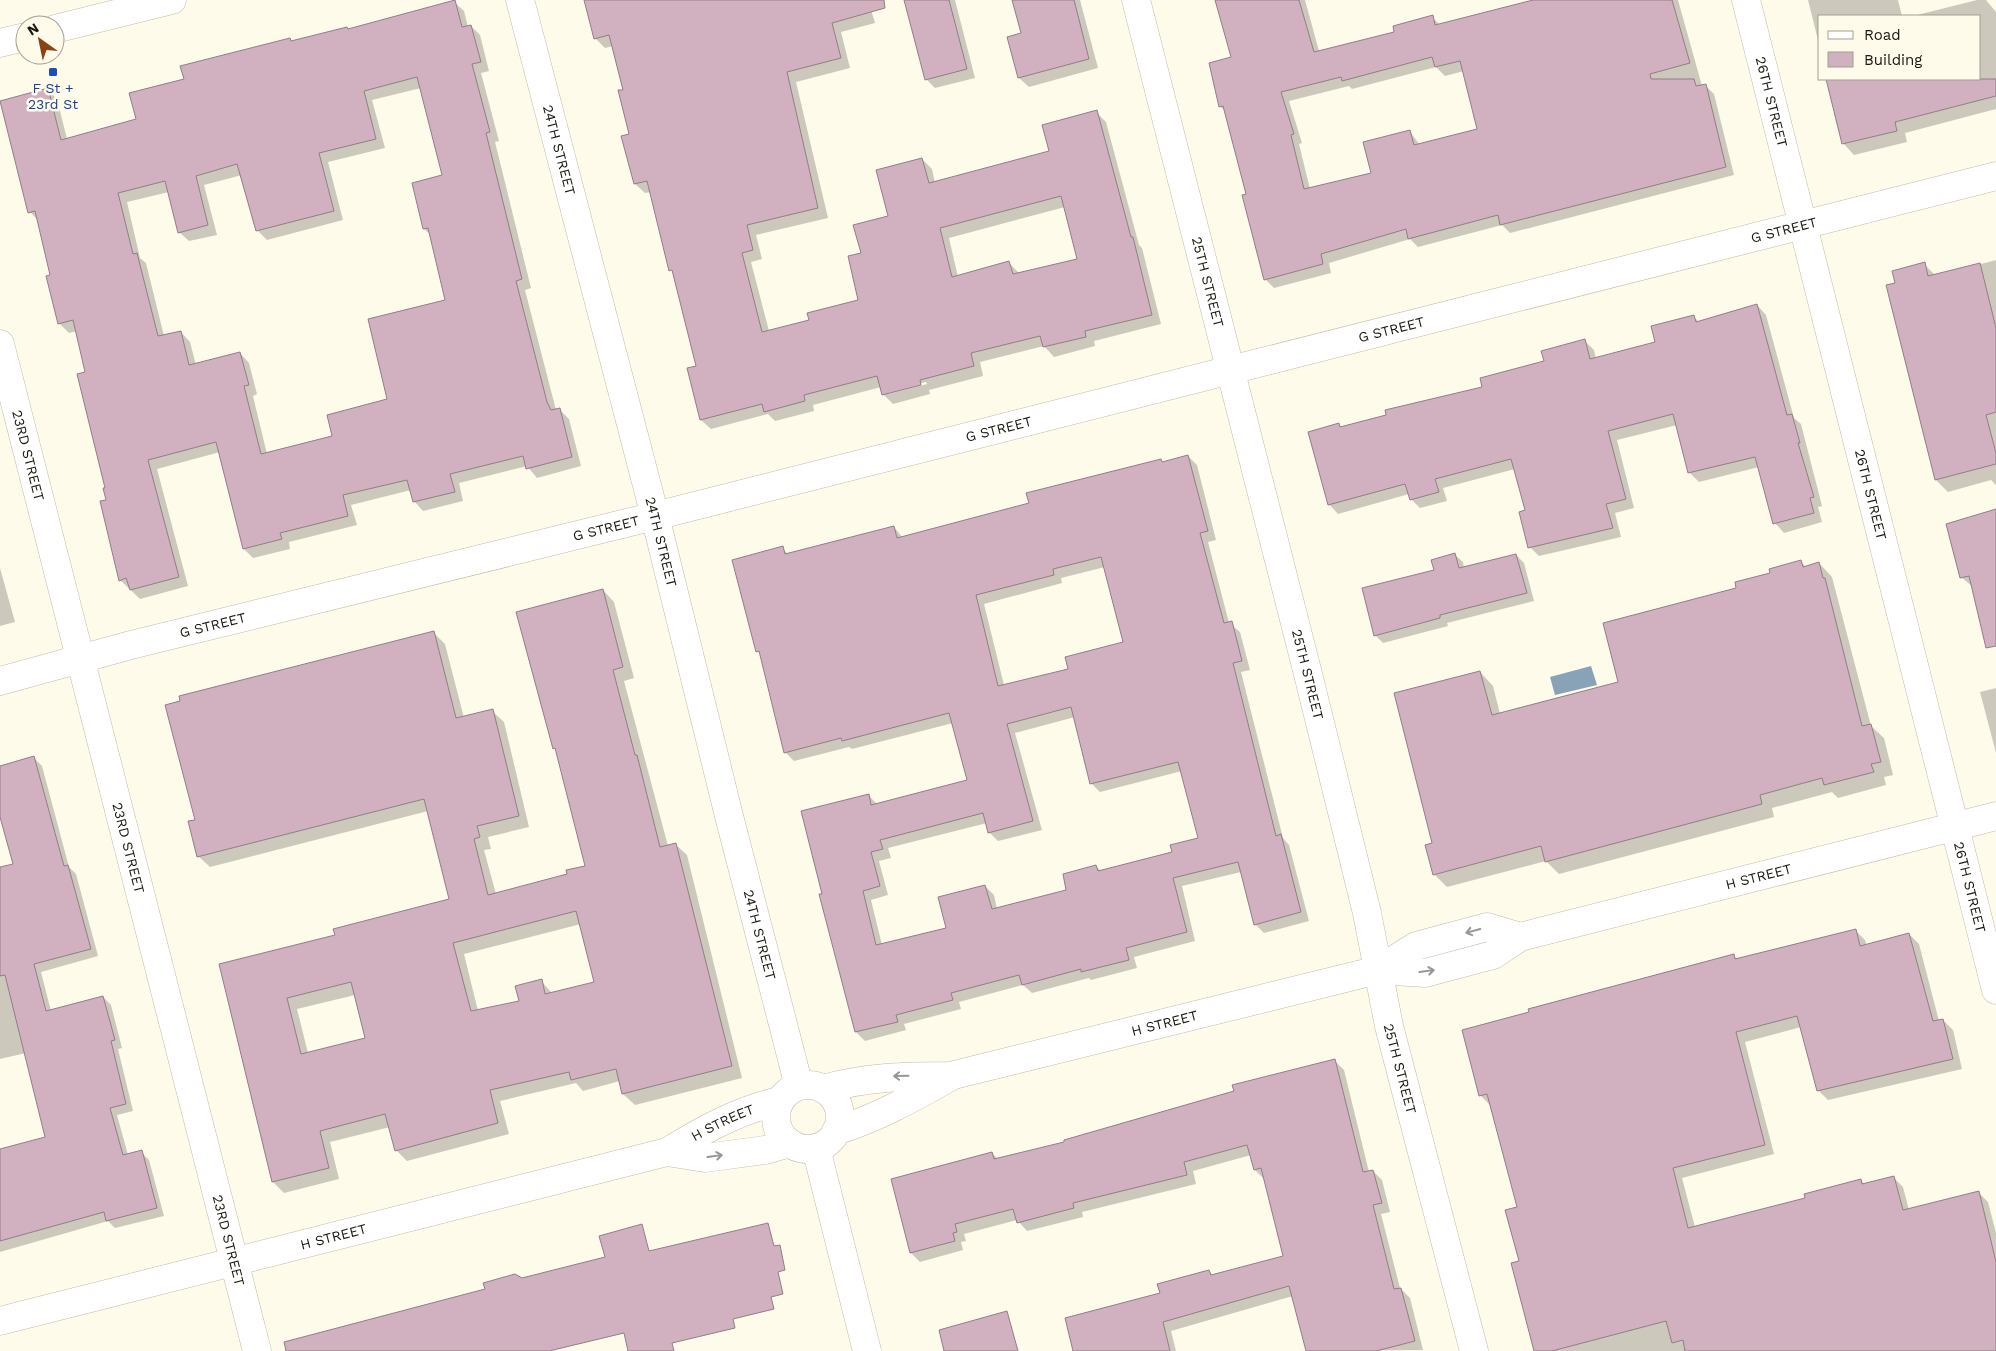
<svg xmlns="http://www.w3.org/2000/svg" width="1996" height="1351" font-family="'Work Sans',sans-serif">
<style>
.water{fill:#88a2b7}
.shadow{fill:#0003;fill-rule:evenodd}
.building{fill:#d1b1c0;stroke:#927d87;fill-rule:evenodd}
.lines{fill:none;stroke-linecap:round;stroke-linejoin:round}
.street-casing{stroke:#c0bca7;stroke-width:29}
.street{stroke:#fff;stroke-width:28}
.oneway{stroke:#979693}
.transit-dot{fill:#1a4fb4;stroke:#fffbea;stroke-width:2}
.labels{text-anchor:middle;stroke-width:5;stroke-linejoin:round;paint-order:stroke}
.transit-label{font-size:14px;fill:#164399;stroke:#fffbea}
.street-label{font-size:14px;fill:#18160e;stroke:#fffbea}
</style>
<rect width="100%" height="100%" fill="#fffbea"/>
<polygon class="water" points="1591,666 1597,685 1555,695 1550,677"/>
<g class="shadow">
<path d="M586,0H868L875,23L841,32L850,68L796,82L828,218L756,235L762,259L751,262L769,331L811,320L860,301L862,254L889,217L922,159L932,169L935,183L1050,152L1096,112L1106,122L1139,245L1142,248L1161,324L1094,341L1095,346L1054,357L1044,346L980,362L983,376L929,390L930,394L893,404L883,394L881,387L813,405L814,411L775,421L768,414L711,429L701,420L698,367L651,192L645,193L635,184L624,90L613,46L605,48L595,38ZM1065,207L1079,259L1019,273L1009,263L958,277L949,238ZM926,382L927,384L888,394V392Z"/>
<polygon points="911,0 955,0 975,78 935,88 926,79"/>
<polygon points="1014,0 1080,0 1098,68 1029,87 1019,78 1009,38 1023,34"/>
<path d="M1216,0H1305L1319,51L1396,32L1432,17L1440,25L1540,0H1678L1702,86L1705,85L1714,94L1734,175L1510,233L1502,225L1418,247L1410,239L1329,263L1331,273L1274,288L1265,279L1248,195L1226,112L1220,106L1232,58ZM1436,67L1445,76L1464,71L1478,130L1420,145L1410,132L1372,174L1310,189L1299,144L1302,143L1289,101L1349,86L1352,89Z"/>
<polygon points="1808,0 1898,0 1902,16 1820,16 1820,48"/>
<polygon points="1977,0 1986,0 1996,12 1996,109 1905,133 1907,142 1854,155 1843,143 1827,79 1980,79 1980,16 1913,16"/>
<path d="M454,2L464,11L468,27L471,26L480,35L489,71L481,73L499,141L495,142L531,288L525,290L556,410L559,409L569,419L581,466L537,478L527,466L459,483L463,501L423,511L414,501L411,490L351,505L357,525L289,542L290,549L253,558L244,549L220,452L157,469L188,586L140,599L120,580L87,373L77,331L69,333L59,323L52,276L39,221L30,212L48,90L57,99L67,139L138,120L185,80L290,39L293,42L349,30ZM421,88L444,176L413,183L424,229L431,235L447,301L389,400L334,437L267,454L253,396L257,394L249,363L240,353L196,365L190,342L181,332L164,336L146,263L140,258L127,202L169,192L179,232L189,241L217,235L204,185L242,175L258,231L267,240L343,220L328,162L385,148L372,100Z"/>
<polygon points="1996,260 1996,485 1991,480 1948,492 1936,480 1897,284 1924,264 1936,276"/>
<polygon points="1757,305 1766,315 1794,418 1801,424 1822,506 1818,507 1822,522 1784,533 1775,523 1759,467 1699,482 1690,473 1677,425 1617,440 1634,508 1615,513 1621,537 1539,556 1530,547 1526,511 1515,469 1443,488 1447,501 1420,508 1411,499 1409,494 1338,514 1329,504 1338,424 1342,428 1484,388 1546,362 1585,341 1594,350 1596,359 1657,343 1694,317 1699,322"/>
<path d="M1188,456L1197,465L1216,540L1208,542L1229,623L1240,632L1250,670L1241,672L1283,838L1289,845L1309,921L1264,933L1255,924L1241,872L1182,886L1195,941L1134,957L1137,968L1091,980L1089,978L1032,993L1023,985L959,1002L961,1009L904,1024L906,1030L865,1041L856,1032L821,895L824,894L868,795L877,804L968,781L953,723L852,749L849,747L794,761L785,752L761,655L757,651L782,548L789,555L894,527L903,538L1030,504L1160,460L1163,463ZM1105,567L1125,643L1069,670L1004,685L984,604L1062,583L1061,578ZM1075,717L1091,783L1100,792L1182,771L1199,839L1173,853L1101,871L1096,866L1068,890L997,909L994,895L985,886L948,929L882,945L871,900L888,895L879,861L891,858L888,848L987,823L989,832L998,841L1042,830L1015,733Z"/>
<polygon points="1996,510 1996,636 1973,587 1961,577"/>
<polygon points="1455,555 1463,562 1464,568 1516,555 1524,563 1534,601 1447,623 1448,626 1383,643 1375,635"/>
<polygon points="1801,562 1806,567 1819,563 1832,577 1871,726 1884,738 1893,775 1884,777 1886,785 1838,798 1832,792 1772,808 1774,817 1559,874 1546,861 1447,887 1434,874 1433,844 1480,672 1493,686 1500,714 1619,683 1737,589"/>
<polygon points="0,568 15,622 0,626"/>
<path d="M603,590L614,602L634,678L624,681L668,846L675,844L687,855L742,1078L635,1105L623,1094L620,1081L583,1091L576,1083L500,1101L509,1134L407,1161L396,1150L390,1127L330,1142L339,1179L284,1193L273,1182L221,965L336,936L451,900L428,811L210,867L198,856L196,821L434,633L445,644L464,718L492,711L504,722L529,827L488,837L491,849L484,850L496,894L568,875L586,866L557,751L554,748ZM581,924L596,983L553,994L541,981L520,1002L478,1011L464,954ZM355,995L367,1039L308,1053L297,1009Z"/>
<polygon points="1996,688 1996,753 1980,692"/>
<polygon points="34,758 42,766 69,867 76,874 98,956 41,972 51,1011 103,997 111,1005 122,1048 118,1049 133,1111 117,1115 128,1155 141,1152 149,1160 164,1216 115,1228 108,1221 0,1252 0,1150 47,1138 26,1053 0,1059 0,868 14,865 0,813 0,767"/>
<polygon points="1855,930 1865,940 1867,946 1909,934 1919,944 1939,1021 1943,1020 1953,1030 1962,1069 1828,1100 1818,1090 1801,1027 1745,1042 1774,1154 1682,1178 1695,1227 1807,1199 1861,1180 1865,1185 1893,1177 1903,1187 1909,1210 1978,1192 1988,1202 1996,1233 1996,1351 1536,1351 1520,1262 1519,1208 1490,1105 1480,1095 1733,955 1738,960"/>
<polygon points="1335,1061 1344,1070 1369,1172 1373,1171 1382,1180 1390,1212 1381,1214 1400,1288 1410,1298 1423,1350 1307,1351 1293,1296 1171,1331 1176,1351 1078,1351 1161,1294 1209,1271 1213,1276 1285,1257 1264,1179 1255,1170 1251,1155 1193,1171 1196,1184 1082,1212 1083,1217 1027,1231 1017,1220 964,1234 966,1241 961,1242 963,1250 920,1262 911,1253 992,1153 999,1160 1066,1143"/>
</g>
<g class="building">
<path d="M455,0L462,27L471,25L481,62L472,64L490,132L486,133L522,279L516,281L547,402L551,410L560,408L572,457L526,469L523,456L450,474L455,492L413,502L407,480L343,495L348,516L280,533L282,539L243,549L216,442L148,460L179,577L130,590L126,578L119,581L100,501L106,500L103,488H105L77,374L85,372L73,320L58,324L46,276L50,275L35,211L28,213L0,101L48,88L61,140L136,119L129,93L184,79L180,66L290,38L291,41L347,27L348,29ZM417,77L442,175L412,183L423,229L428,228L445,300L368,319L387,399L327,415L332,436L261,454L244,386L249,385L240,352L189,365L181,331L158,336L137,253L133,254L118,193L165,181L178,233L208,225L196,176L237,164L256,231L334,211L319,153L376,139L364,91Z"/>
<path d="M584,0H884L885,8L832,23L841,58L787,72L818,208L747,225L753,250L742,253L762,332L809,320L807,313L858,300L848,256L861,253L853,225L888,216L876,170L922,158L929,183L1049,151L1042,125L1097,110L1131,237H1133L1152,315L1085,331L1086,337L1043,347L1040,336L971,353L974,366L920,380L921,385L882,395L877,376L804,395L805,401L764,412L762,404L700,420L687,368L696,366L672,270L669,271L647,181L634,184L621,136L629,134L618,90H623L609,35L594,39ZM1061,196L1077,259L1013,274L1009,261L952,277L940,228Z"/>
<polygon points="904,0 949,0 967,69 925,80"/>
<polygon points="1012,0 1074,0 1089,59 1018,78 1007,37 1021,33"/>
<path d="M1215,0H1299L1314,52L1394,32L1393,26L1433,15L1435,25L1533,0H1672L1690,63L1650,74L1651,79H1694L1696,86L1706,84L1726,167L1500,225L1498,215L1408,239L1406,229L1321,254L1323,264L1264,280L1242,195L1246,194L1223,106L1219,107L1209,63L1231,57ZM1432,57L1435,67L1460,61L1477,129L1414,145L1410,130L1363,142L1371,173L1304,189L1291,135L1294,134L1281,92L1341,77L1342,81Z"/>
<polygon points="1826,79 1996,79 1996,96 1895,122 1897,131 1842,144"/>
<polygon points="1925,262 1928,276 1980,263 1996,328 1996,412 1986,415 1996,453 1996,464 1935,480 1886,285 1895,283 1892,271"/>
<polygon points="1757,304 1787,415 1792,414 1800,443 1798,443 1814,497 1810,498 1814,513 1773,524 1755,457 1688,473 1673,414 1608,431 1626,499 1606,504 1613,528 1528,548 1519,512 1525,510 1511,459 1435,479 1439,492 1410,500 1405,484 1328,505 1308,432 1339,423 1340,427 1386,415 1385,410 1482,387 1480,378 1544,361 1541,351 1585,339 1590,359 1655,342 1651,326 1694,315 1696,322"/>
<path d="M1188,455L1208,531L1200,533L1224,623L1232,621L1242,661L1233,663L1276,836L1281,834L1301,912L1254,925L1238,862L1173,878L1187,932L1126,948L1129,960L1081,972V969L1022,985L1019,975L951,993L953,1000L896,1015L898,1022L855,1032L819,894H822L801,811L869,794L871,805L967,780L949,713L842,741L841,738L784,753L759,651L756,652L732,560L783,546L785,554L894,526L897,538L1029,503L1026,493L1161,459L1162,462ZM1101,557L1123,642L1065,657L1068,669L998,686L976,595L1054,575L1053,569ZM1071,707L1090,784L1178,762L1198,838L1170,845L1172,852L1098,871L1096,865L1063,874L1066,890L992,909L985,885L938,897L946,928L876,945L863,891L880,886L871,852L883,849L880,840L983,813L988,833L1033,821L1007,724Z"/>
<polygon points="1996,509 1996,646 1986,648 1969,576 1960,578 1946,524"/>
<polygon points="1455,553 1459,568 1516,554 1527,593 1440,615 1440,618 1374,636 1362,588 1434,570 1431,560"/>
<polygon points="1801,560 1803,567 1819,562 1823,578 1825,578 1862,726 1871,724 1881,762 1871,764 1874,772 1824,785 1822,778 1760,795 1762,804 1545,862 1541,846 1433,875 1425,845 1432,843 1394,693 1480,671 1492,715 1618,682 1603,623 1736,588 1735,582 1770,573 1769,569"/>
<path d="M603,589L623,667L613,670L635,755H637L660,847L676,843L732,1066L622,1094L616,1069L571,1080L569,1072L490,1090L498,1123L395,1151L385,1114L320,1131L329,1168L272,1182L219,964L335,935L333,929L449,899L424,799L197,857L188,821L195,820L165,705L180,701L179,696L434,631L456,718L493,709L519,816L477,826L480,837L474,839L488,895L567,874L566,870L585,866L555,748L553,749L516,612ZM576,911L594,982L545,994L542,979L515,986L519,1001L471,1011L453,943ZM351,982L365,1038L301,1054L287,998Z"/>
<polygon points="34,756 64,866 68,865 91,949 34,964 46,1011 103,996 115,1040 111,1041 126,1104 110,1108 123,1155 142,1150 157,1208 106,1221 104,1212 0,1241 0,1149 45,1137 5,975 0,976 0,867 13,864 0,817 0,766"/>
<polygon points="1856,929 1860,946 1909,933 1933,1021 1943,1019 1953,1059 1817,1091 1797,1016 1736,1032 1765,1145 1673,1168 1688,1228 1805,1198 1804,1194 1861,1179 1862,1184 1894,1176 1903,1210 1979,1191 1996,1262 1996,1351 1685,1351 1683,1340 1672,1343 1666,1321 1552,1351 1534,1351 1511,1263 1519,1261 1505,1210 1517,1207 1487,1094 1479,1096 1462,1030 1529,1012 1528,1009 1734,954 1735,959"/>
<polygon points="1335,1059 1363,1172 1373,1170 1382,1203 1373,1205 1394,1289 1401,1288 1415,1341 1376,1351 1306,1351 1289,1286 1163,1322 1170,1351 1073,1351 1065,1318 1160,1293 1157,1284 1209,1270 1211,1275 1283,1256 1261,1168 1254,1170 1247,1145 1184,1162 1187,1175 1073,1203 1074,1208 1017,1223 1013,1209 955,1224 957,1232 953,1233 955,1241 910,1253 891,1179 992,1152 994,1159 1064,1142 1064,1140 1234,1091 1232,1085"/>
<polygon points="768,1223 774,1246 780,1245 785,1270 778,1272 783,1294 771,1297 774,1309 733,1319 735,1328 672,1343 674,1351 628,1351 624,1333 549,1351 286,1351 284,1342 485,1289 483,1283 515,1274 522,1278 605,1257 599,1236 642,1224 649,1251"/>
<polygon points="1007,1311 1018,1351 944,1351 939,1330"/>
</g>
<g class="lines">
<defs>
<g id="street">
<path id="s1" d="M520,0L655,516L729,816L799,1086"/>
<path id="s2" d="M1136,0L1307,670L1367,913L1389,1026L1474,1351"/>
<path id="s3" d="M1746,0L1996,990"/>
<polyline points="55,29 172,0"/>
<polyline points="0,43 25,37"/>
<path id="s4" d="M0,344L257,1351"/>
<path id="s5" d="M0,681L131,645L655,516L1996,176"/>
<polyline points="1378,970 1416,946 1487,927 1520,937"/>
<circle cx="808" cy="1117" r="32"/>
<path id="s6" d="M823,1089C866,1077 906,1076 950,1076L1378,970L1425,973L1493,955L1520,937L1996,816"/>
<path d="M836,1131C877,1118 913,1098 950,1077"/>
<polyline points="816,1148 867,1351"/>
<polyline points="667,1152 705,1158 765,1150 790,1143"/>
<path id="s7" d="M0,1321L667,1152C703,1130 739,1110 780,1101"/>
</g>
</defs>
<use href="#street" class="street-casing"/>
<use href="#street" class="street"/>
</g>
<defs><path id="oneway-shaft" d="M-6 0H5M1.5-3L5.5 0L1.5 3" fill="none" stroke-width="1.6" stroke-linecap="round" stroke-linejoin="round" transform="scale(1.25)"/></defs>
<g class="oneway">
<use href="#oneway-shaft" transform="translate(1473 931) rotate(165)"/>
<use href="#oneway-shaft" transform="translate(1427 971) rotate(-8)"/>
<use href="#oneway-shaft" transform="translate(901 1076) rotate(179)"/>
<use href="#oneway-shaft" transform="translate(715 1156) rotate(-8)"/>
</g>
<rect class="transit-dot" x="48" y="67" width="10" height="10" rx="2.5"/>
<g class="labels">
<g class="transit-label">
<text x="53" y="93">F St +<tspan x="53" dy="16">23rd St</tspan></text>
</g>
<g class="street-label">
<text dy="5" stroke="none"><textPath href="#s3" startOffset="105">26TH STREET</textPath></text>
<text dy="5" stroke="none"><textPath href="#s1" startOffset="155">24TH STREET</textPath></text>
<text dy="5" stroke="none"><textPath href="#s5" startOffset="1840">G STREET</textPath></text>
<text dy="5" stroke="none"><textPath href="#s2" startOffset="291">25TH STREET</textPath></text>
<text dy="5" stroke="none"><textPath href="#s5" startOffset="1435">G STREET</textPath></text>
<text dy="5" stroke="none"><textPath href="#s5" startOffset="1030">G STREET</textPath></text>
<text dy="5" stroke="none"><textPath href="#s4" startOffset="115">23RD STREET</textPath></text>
<text dy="5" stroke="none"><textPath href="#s3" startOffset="510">26TH STREET</textPath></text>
<text dy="5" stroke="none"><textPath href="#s5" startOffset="625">G STREET</textPath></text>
<text dy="5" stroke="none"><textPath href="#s1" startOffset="560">24TH STREET</textPath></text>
<text dy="5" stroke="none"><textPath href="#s5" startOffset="220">G STREET</textPath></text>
<text dy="5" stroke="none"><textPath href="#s2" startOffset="696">25TH STREET</textPath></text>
<text dy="5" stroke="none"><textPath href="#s4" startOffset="520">23RD STREET</textPath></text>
<text dy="5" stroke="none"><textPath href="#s6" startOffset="965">H STREET</textPath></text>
<text dy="5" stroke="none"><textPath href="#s3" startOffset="915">26TH STREET</textPath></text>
<text dy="5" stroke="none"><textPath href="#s1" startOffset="965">24TH STREET</textPath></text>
<text dy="5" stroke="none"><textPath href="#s6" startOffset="349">H STREET</textPath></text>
<text dy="5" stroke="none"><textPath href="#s2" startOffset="1101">25TH STREET</textPath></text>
<text dy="5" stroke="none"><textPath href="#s7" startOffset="751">H STREET</textPath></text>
<text dy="5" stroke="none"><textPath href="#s7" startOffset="344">H STREET</textPath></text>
<text dy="5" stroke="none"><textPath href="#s4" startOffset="925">23RD STREET</textPath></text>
</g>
</g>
<rect x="1818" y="15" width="162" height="65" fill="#fffbea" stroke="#a39f92"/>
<rect x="1828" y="31" width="25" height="8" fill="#ffffff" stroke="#a39f92"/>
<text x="1864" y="40" font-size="15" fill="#18160e">Road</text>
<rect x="1828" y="52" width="25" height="15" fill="#d1b1c0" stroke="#a39f92"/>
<text x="1864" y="65" font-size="15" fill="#18160e">Building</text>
<g transform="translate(40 40) rotate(327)"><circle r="24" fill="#fffbea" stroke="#a39f92"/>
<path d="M0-4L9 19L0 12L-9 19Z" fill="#874316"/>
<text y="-8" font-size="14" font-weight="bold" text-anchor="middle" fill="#18160e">N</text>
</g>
</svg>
